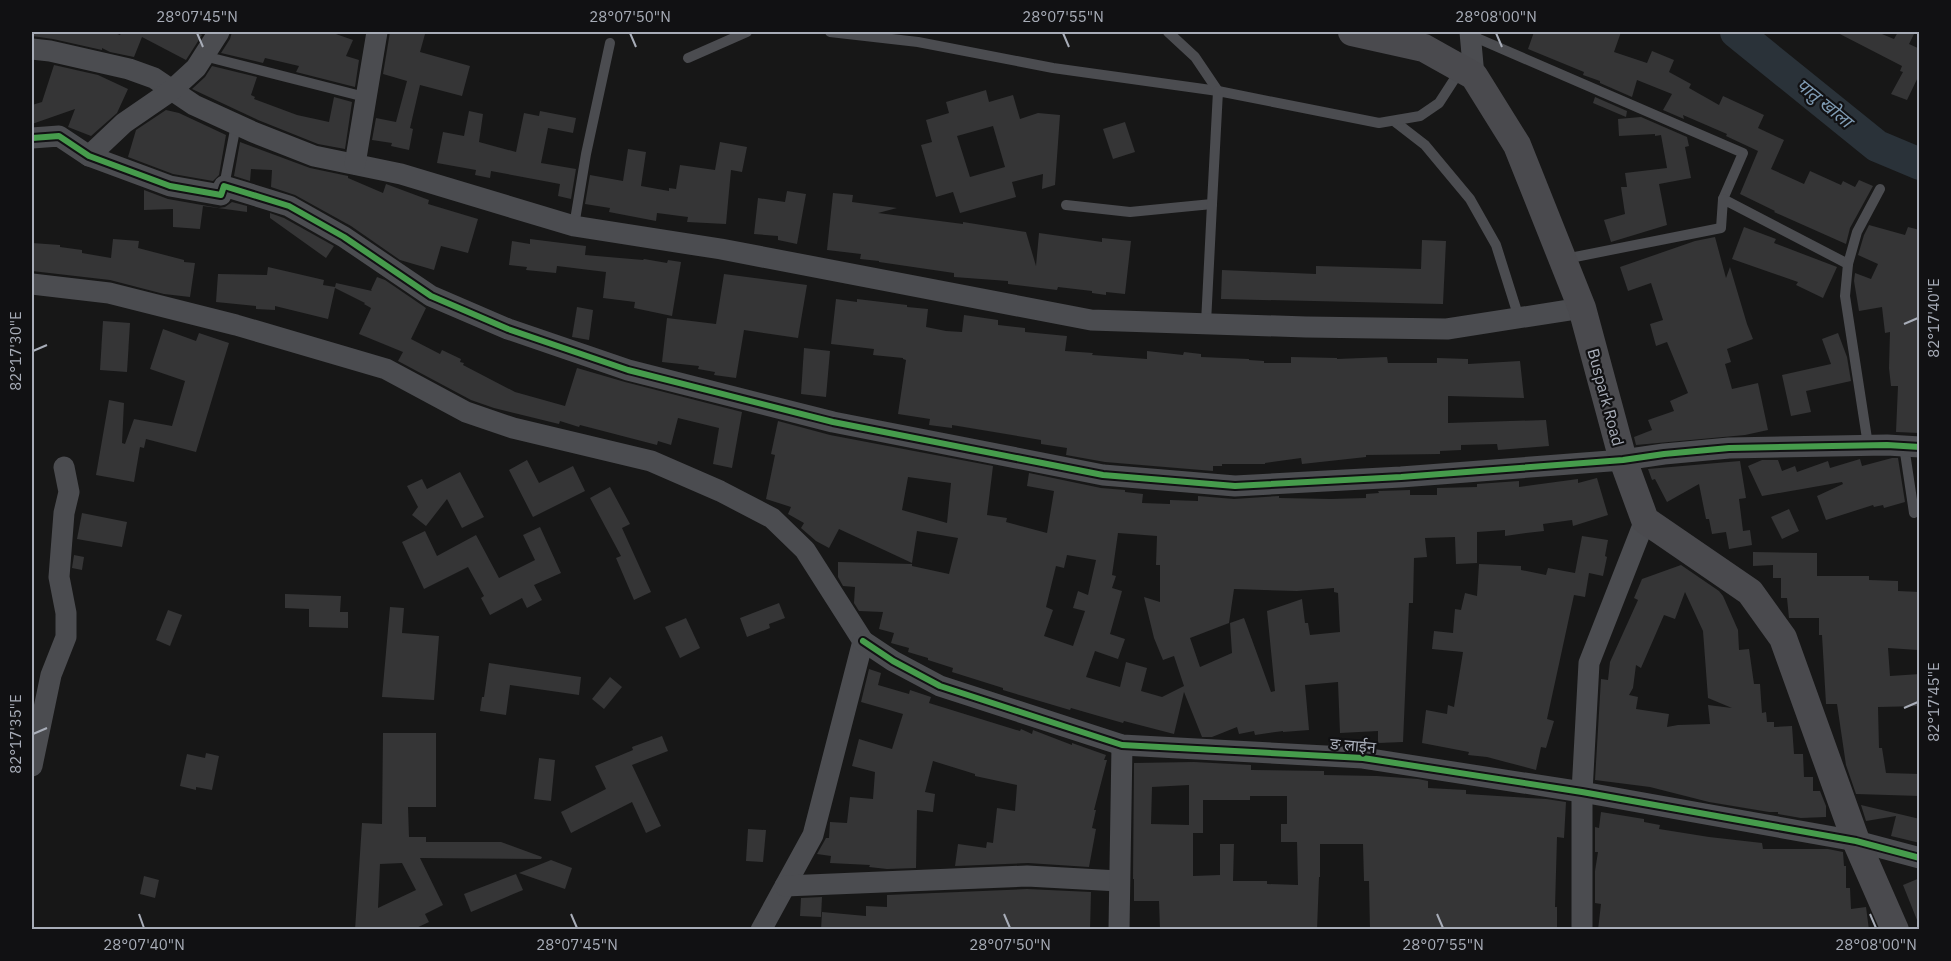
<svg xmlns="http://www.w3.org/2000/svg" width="1951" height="961" font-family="'IBM Plex Sans','Noto Sans Devanagari',sans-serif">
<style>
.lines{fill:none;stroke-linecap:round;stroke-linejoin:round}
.river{stroke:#2a3239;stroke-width:32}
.building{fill:#353536;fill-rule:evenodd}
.service{stroke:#4b4c50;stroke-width:10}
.minor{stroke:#4b4c50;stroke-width:21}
.secondary{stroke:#4a4a4e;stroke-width:28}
.cycleway-casing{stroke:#111113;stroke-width:10}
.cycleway{stroke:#469c4c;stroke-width:6}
.ticks{fill:none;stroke:#a8adb8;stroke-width:2}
.labels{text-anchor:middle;stroke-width:4.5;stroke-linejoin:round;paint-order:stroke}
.street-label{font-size:16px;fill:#a8adb8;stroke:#111113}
.water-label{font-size:18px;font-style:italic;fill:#7f9bb3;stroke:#111113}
.neatline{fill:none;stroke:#a8adb8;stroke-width:2}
.ticks-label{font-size:15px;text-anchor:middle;fill:#a8adb8}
</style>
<rect width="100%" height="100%" fill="#171717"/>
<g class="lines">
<polyline class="river" points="1736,32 1877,146 1920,164"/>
</g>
<g class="building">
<polygon points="32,32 112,32 120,35 122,32 197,32 202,35 186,60 142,37 134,57 110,52 102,48 102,50 53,39 32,36"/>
<polygon points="232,32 330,32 353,40 346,56 359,60 355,87 296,72 299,66 265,58 263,63 221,53 230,39"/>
<polygon points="390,32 416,32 425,34 420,52 470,66 462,96 420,85 410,128 413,129 409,150 391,146 392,143 372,140 376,118 396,122 407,81 383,74"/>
<polygon points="1534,32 1621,32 1614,52 1647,63 1652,51 1674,60 1669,72 1691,84 1689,88 1719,105 1723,96 1764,115 1758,128 1784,140 1771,169 1804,184 1810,171 1841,185 1843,181 1855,187 1859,180 1873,186 1850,228 1846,244 1774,212 1775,211 1740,194 1758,151 1726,136 1727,134 1683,115 1684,119 1663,110 1672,94 1637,80 1632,97 1600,83 1600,81 1583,75 1584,72 1528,49"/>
<polygon points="1836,32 1877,32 1894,39 1898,32 1915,32 1909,44 1920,49 1920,73 1907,100 1891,94 1903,72 1900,71 1902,66"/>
<polygon points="54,65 98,75 128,89 117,113 91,136 68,127 75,109 32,124 32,105 42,102"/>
<polygon points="212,66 257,77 251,95 255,97 254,99 297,115 329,122 334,97 352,102 345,149 318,144 258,120 192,89 205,77"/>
<path d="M986,90L989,102L1013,95L1020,119L1038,113L1060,115L1055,185L1042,189L1043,174L1012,182L1016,197L960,213L953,192L936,197L921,145L932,142L926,120L949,113L946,102ZM993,126L1005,167L970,177L957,136Z"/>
<polygon points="1595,97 1627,111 1626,117 1593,103"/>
<polygon points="166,110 179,113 226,135 219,175 213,181 173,174 128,157 136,130"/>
<polygon points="469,111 483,114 479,142 516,152 524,113 539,116 540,111 576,118 573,133 548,128 541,163 576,169 571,199 558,196 560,184 491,171 490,178 475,175 476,170 437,163 443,132 464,136"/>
<polygon points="1641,117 1687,137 1689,146 1685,147 1691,178 1659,184 1667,225 1611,242 1604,220 1625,214 1621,187 1627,187 1625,173 1667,168 1661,135 1655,136 1655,134 1619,136 1618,119"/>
<polygon points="1125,122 1135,152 1113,159 1103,129"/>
<polygon points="240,142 310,168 348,176 348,178 383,193 386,184 429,200 428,204 478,219 468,253 441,246 434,270 400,260 351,226 295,195 271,187 272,170 251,169 250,181 234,176"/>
<polygon points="720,142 747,147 742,172 731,170 726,224 687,222 688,217 657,213 656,221 609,212 610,208 585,204 590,175 623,181 628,149 646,152 641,186 669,191 669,188 676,189 680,165 715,170"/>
<polygon points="144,190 168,199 219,208 225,207 232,202 247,206 247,212 203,206 200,229 173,227 173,209 144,210"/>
<polygon points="787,191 806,194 797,244 778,240 778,236 754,234 758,198 785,202"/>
<polygon points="833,193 853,195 852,202 897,208 878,213 963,224 963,222 1026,232 1036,266 1039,233 1102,242 1102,238 1131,241 1125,294 1106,292 1106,295 1092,293 1092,291 1058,287 1057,290 1008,284 1008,281 954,277 954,273 879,262 879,261 860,259 861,254 827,250"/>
<polygon points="270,213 284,218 334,246 326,258 270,218"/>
<polygon points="1869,225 1905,235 1908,227 1920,230 1920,267 1917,275 1920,310 1920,433 1896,432 1898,386 1891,386 1889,368 1890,332 1885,333 1882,307 1859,311 1854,281 1855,273 1871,279 1878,264 1858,255 1864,235"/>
<polygon points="1744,227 1776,239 1774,243 1837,267 1823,298 1796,285 1798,282 1732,259"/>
<polygon points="1715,237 1726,278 1730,267 1747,324 1753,339 1727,349 1731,362 1725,364 1732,389 1758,383 1768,430 1745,435 1636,445 1634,437 1652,430 1648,420 1674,411 1670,401 1688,393 1667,342 1656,346 1650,324 1663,320 1651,283 1628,291 1620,267 1695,241"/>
<polygon points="113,239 139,241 138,248 184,260 184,262 195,263 190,297 164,294 110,280 32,271 32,243 60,245 60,247 82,250 82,253 111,258"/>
<polygon points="530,239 586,246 585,255 643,260 644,259 667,263 668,260 681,262 672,316 634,308 635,302 603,298 606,272 557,266 556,273 526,270 527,267 509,265 512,241 530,244"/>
<polygon points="1422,240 1446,241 1443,304 1221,299 1222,270 1316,274 1316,266 1421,269"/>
<polygon points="268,267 324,280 323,285 335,287 336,283 372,291 371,290 377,277 385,280 426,308 411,339 440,354 442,350 461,359 460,362 464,363 463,365 515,392 565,406 577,368 625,382 742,412 732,468 713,464 719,428 678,418 671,445 658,441 657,445 580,425 579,427 560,421 559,424 494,408 471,400 398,361 403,352 359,334 371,308 364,304 365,303 335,288 328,319 275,306 275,310 256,309 256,306 216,302 218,274 267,275"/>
<polygon points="724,274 807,285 798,338 744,330 736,378 714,375 715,372 698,369 699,366 662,362 667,318 716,324"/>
<polygon points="836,299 857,302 857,299 907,305 907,307 928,309 926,327 946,331 962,332 964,315 998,320 998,325 1025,328 1025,332 1067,336 1065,351 1093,353 1092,355 1147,359 1147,351 1183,355 1184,352 1201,354 1201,357 1249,359 1249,360 1264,361 1264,363 1291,363 1291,357 1337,358 1337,359 1387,357 1388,363 1437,363 1437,358 1468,359 1468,364 1520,361 1524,398 1448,396 1448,423 1546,420 1549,446 1498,450 1497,444 1461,445 1461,450 1440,451 1440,454 1366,455 1366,457 1302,464 1301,458 1265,463 1265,464 1222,464 1222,466 1213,466 1213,471 1105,462 1066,455 1067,448 1041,444 1041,440 952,425 952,428 929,425 930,419 898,414 906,360 903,359 903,358 873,355 874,349 831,344"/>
<polygon points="577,307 593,310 589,340 572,337"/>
<polygon points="103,321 130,323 127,372 100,370"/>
<polygon points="163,329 196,341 199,333 229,343 196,452 146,439 144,448 140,447 134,482 96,475 109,400 124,403 122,443 125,444 134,419 172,426 185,381 150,369"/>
<polygon points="1838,333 1847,357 1851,381 1806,391 1811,412 1791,416 1782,375 1831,364 1822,339"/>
<polygon points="804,348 830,351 826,397 801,394"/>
<path d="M778,421L830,435L993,466L987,515L1007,518L1006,522L1047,533L1054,491L1027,486L1029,473L1101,488L1125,490V492L1143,494L1142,503L1170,504V500L1198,501V496L1234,499L1279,496V498L1331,499L1366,498V494L1379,493L1378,491L1410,490V495H1437V488L1477,487V484L1519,481V487L1578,479V483L1597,478L1608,515L1573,526L1572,520L1543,524L1544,531L1526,533L1505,536V530L1477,532V563L1456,564L1455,537L1425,538L1427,557L1414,558L1413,603H1409L1403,742L1378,743V731L1340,733L1338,682L1305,685L1309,730L1283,732V731L1255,735L1254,731L1239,734L1237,727L1212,737H1202L1184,692L1174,734L1124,721L1123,723L1071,708L1070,710L1003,690V688L952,672L953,668L928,660V658L908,652L909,648L891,643L894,633L879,629L883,612L859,611L854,603L855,587L843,586L838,577V562L912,564V566L949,574L958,538L917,531L912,563L839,529L829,548L816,541L801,528L804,523L788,514L791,507L766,499L775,455L771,454ZM908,477L951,483L947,523L902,510ZM1118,533L1157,536L1156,565H1160V602L1144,597L1154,638L1163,660L1174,656L1184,686L1162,697L1141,691L1147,668L1126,662L1120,687L1086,677L1095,651L1118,659L1125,639L1110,634L1122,591L1112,588L1116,576L1112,575ZM1067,555L1096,560L1088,595L1078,591L1073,608L1085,611L1073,646L1044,636L1053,610L1046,607L1056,566L1064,568ZM1334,588V592L1338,593L1340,632L1310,635L1308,623H1305L1302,599L1267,611L1275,691L1271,692L1244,618L1230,623L1232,653L1200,667L1190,638L1229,623L1234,589L1297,591Z"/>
<polygon points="1892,458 1898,458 1905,502 1884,508 1883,505 1874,507 1873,505 1826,520 1817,496 1843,484 1842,482 1762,496 1748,466 1762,460 1778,460 1782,471 1795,466 1797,472 1828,461 1830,468 1860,459 1862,466"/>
<polygon points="527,460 539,483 573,466 585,491 533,517 509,470"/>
<polygon points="1740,461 1746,498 1739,499 1743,531 1750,530 1752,545 1729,549 1726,532 1712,534 1709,519 1706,519 1699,484 1667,502 1655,479 1652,480 1648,469"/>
<polygon points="460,472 484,517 462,528 447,499 426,526 412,515 418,507 407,486 422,479 427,489"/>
<polygon points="610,487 630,524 622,528 651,592 634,600 616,558 621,556 590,498"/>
<polygon points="1789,509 1799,531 1782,539 1771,517"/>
<polygon points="82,513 127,522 122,547 77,539"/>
<polygon points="540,527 561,573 534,585 542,600 527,608 522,598 490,615 481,598 484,596 468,567 424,589 402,542 425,531 437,556 476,535 499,578 535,560 523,535"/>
<polygon points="1582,536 1608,540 1605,556 1607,557 1603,576 1589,573 1585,597 1574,595 1547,719 1554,721 1546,748 1541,747 1536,770 1487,757 1468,755 1469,752 1422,743 1426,710 1447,714 1448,705 1454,707 1463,652 1432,649 1434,631 1453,633 1455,609 1461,610 1465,593 1477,596 1479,564 1521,566 1521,570 1546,575 1548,568 1575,573"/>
<polygon points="1753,552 1817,553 1817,576 1869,576 1869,580 1898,581 1898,591 1920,592 1918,650 1888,648 1890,676 1920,674 1920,706 1878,707 1879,748 1882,748 1886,773 1920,774 1920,796 1856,794 1846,765 1837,704 1826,704 1822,635 1819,635 1819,618 1789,618 1787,598 1781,598 1781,578 1773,578 1773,565 1753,566"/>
<polygon points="74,555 84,557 82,570 72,568"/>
<path d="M1681,565L1719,591L1723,596L1738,630L1739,650L1749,649L1754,684H1760L1762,713L1766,712L1767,722H1774V727L1792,726L1794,754H1803L1804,777H1813V791H1820L1826,806V817L1801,818L1778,814V812H1769L1709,802L1650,787L1595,780L1601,679L1608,680L1610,662L1638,600L1634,598L1642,579ZM1685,592L1703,631L1708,698L1732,708L1708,705L1710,724L1678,725L1667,727L1669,714L1636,709L1638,697L1629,695L1633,688L1636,665L1641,668L1664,615L1675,619Z"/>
<polygon points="285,594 341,596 340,612 348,612 348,628 309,627 309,609 285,608"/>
<polygon points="779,603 785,618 769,624 770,628 747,637 740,618"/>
<polygon points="390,607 404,608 402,633 439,636 434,700 382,697"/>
<polygon points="168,610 182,615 170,646 156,640"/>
<polygon points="686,618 700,648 680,658 665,627"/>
<polygon points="489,663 581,677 579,695 510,685 506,715 480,711 482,697 484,697"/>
<polygon points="869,669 881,673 878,685 909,694 910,690 931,697 929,703 1020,731 1021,729 1032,734 1033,730 1072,745 1072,743 1106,755 1104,760 1107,760 1094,810 1096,810 1092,828 1096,829 1089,867 1028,863 955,866 958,844 986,848 987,842 993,843 997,808 1015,811 1017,785 975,776 975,774 933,761 925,792 935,794 933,812 917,810 916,868 887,869 869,867 870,865 830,863 831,856 817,854 826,838 829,838 830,822 847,823 850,797 873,799 875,772 852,766 859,739 892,749 903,714 861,702"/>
<polygon points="610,677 622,687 604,709 592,699"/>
<path d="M383,733H436V807H408L409,837H426V842H501L542,857L541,859L420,858L443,905L425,914L429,922L412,930H355L362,823L382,824ZM402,863L416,890L378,908L380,864Z"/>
<polygon points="662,736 668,751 632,765 661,826 646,833 632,802 571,833 561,812 606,789 595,766 633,750 632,747"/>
<polygon points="206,753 219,756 212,790 196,787 196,790 180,786 187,754 205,758"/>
<polygon points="539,758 555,760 551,801 534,799"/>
<path d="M1194,762L1251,765V770L1324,771V775L1377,776L1418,779L1428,781V788L1466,790V794L1546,799L1566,802L1564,838L1557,837L1555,907H1557V930H1370L1369,881H1364L1363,844H1320V877H1319L1317,930H1160L1159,901H1134V879H1133L1134,763ZM1189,785V825L1151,824L1152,787ZM1250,796H1287V824H1281V842H1297L1298,885L1267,884V881H1233L1234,844H1220V875L1193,876V833H1203V800H1250Z"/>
<polygon points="1861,805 1920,819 1920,843 1891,836 1896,816 1866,821"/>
<polygon points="1601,812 1644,819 1644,822 1660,825 1659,829 1709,837 1762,843 1763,849 1828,849 1843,852 1844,866 1846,866 1846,888 1850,888 1851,909 1866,907 1869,930 1598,930 1601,904 1595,903 1595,871 1598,852 1595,852 1595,827 1599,828"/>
<polygon points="748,829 766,830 763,862 746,861"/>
<polygon points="551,860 572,868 565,889 519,873"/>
<polygon points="516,874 523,890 471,912 464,894"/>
<polygon points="144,876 159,880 155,898 140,894"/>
<polygon points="1920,878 1920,924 1919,925 1903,885"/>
<polygon points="1027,889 1091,892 1090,930 821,930 822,912 866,916 866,906 887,907 887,895"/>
<polygon points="822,897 821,917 800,916 801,898"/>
</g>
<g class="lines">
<g class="service">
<polyline points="830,32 918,42 1053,68 1218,91"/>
<polyline points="1168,32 1195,57 1218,91"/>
<polyline points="1470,35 1743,153 1723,199"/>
<polyline points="204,56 365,97"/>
<polyline points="688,58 747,32"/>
<polyline points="1394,121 1425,145 1470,199 1496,245 1519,318"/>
<polyline points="224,186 236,125"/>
<polyline points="1066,205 1130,212 1212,204 1218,91 1379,123 1420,116 1439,103 1461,69"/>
<polyline points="574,226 586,154 610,43"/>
<polyline points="1565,259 1721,228 1723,199 1848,264"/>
<polyline points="1206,323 1212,204"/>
<polyline points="1868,445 1845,296 1848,264 1857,232 1880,189"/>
<polyline points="1904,446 1914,513"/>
</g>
<g class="minor">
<polyline points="1470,32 1474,76"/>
<polyline points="32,49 50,51 129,69 154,78 194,105 253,132 314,156 401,174 574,226 721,249 1091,320 1306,327 1447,329 1582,308"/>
<polyline points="32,138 59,136 89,156 170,186 221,195 224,186 289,206 344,237 431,296 508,329 628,370 833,422 1103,475 1235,486 1401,477 1623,460 1664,454 1729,448 1887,445 1920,447"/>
<polyline points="89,156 124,123 172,90 196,68 219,32"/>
<polyline points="355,164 377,32"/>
<polyline points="32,284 109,293 236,325 386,369 466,412 513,428 651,461 720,491 772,518 805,550 863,641 813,835 761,930"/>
<polyline points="863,641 893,661 940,686 1122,745 1363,758 1582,792 1856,841 1920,858"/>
<polyline points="32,766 51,675 66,637 66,613 59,577 64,513 69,492 64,467"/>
<polyline points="785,886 1027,876 1119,881"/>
<polyline points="1119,930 1122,745"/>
<polyline points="1582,930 1582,792 1589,663 1645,520"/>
</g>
<polyline class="secondary" points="1352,32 1424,48 1474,76 1517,145 1582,308 1623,460 1645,520 1750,592 1783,638 1856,841 1895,930"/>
<defs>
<g id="cycleway">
<polyline points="32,138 59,136 89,156 170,186 221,195 224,186 289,206 344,237 431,296 508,329 628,370 833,422 1103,475 1235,486 1401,477 1623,460 1664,454 1729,448 1887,445 1920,447"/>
<polyline points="863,641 893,661 940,686 1122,745 1363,758 1582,792 1856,841 1920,858"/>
</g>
</defs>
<use href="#cycleway" class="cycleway-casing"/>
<use href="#cycleway" class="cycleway"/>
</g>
<path class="ticks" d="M197,33L203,47M630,33L636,47M1063,33L1069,47M1496,33L1502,47M1904,324L1918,318M33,351L47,345M1904,708L1918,702M33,734L47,728M139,914L144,928M571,914L577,928M1004,914L1010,928M1437,914L1443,928M1870,914L1876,928"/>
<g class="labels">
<g class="street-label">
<text transform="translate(1606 397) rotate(75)" y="6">Buspark Road</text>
<text transform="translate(1353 745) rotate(5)" y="6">ङ लाईन</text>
</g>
<g class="water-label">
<text transform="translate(1824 103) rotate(39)" y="6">पातु खोला</text>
</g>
</g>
<rect width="1951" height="961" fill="none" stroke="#111113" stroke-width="66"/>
<rect x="33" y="33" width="1885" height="895" class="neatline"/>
<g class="ticks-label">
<text x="197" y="22">28°07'45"N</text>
<text x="630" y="22">28°07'50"N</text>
<text x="1063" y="22">28°07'55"N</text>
<text x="1496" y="22">28°08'00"N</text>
<text transform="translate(1934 318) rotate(-90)" y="5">82°17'40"E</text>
<text transform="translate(16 351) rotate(-90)" y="5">82°17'30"E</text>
<text transform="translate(1934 702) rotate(-90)" y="5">82°17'45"E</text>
<text transform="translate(16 734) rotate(-90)" y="5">82°17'35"E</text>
<text x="144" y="950">28°07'40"N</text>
<text x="577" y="950">28°07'45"N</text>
<text x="1010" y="950">28°07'50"N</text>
<text x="1443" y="950">28°07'55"N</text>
<text x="1876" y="950">28°08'00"N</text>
</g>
</svg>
